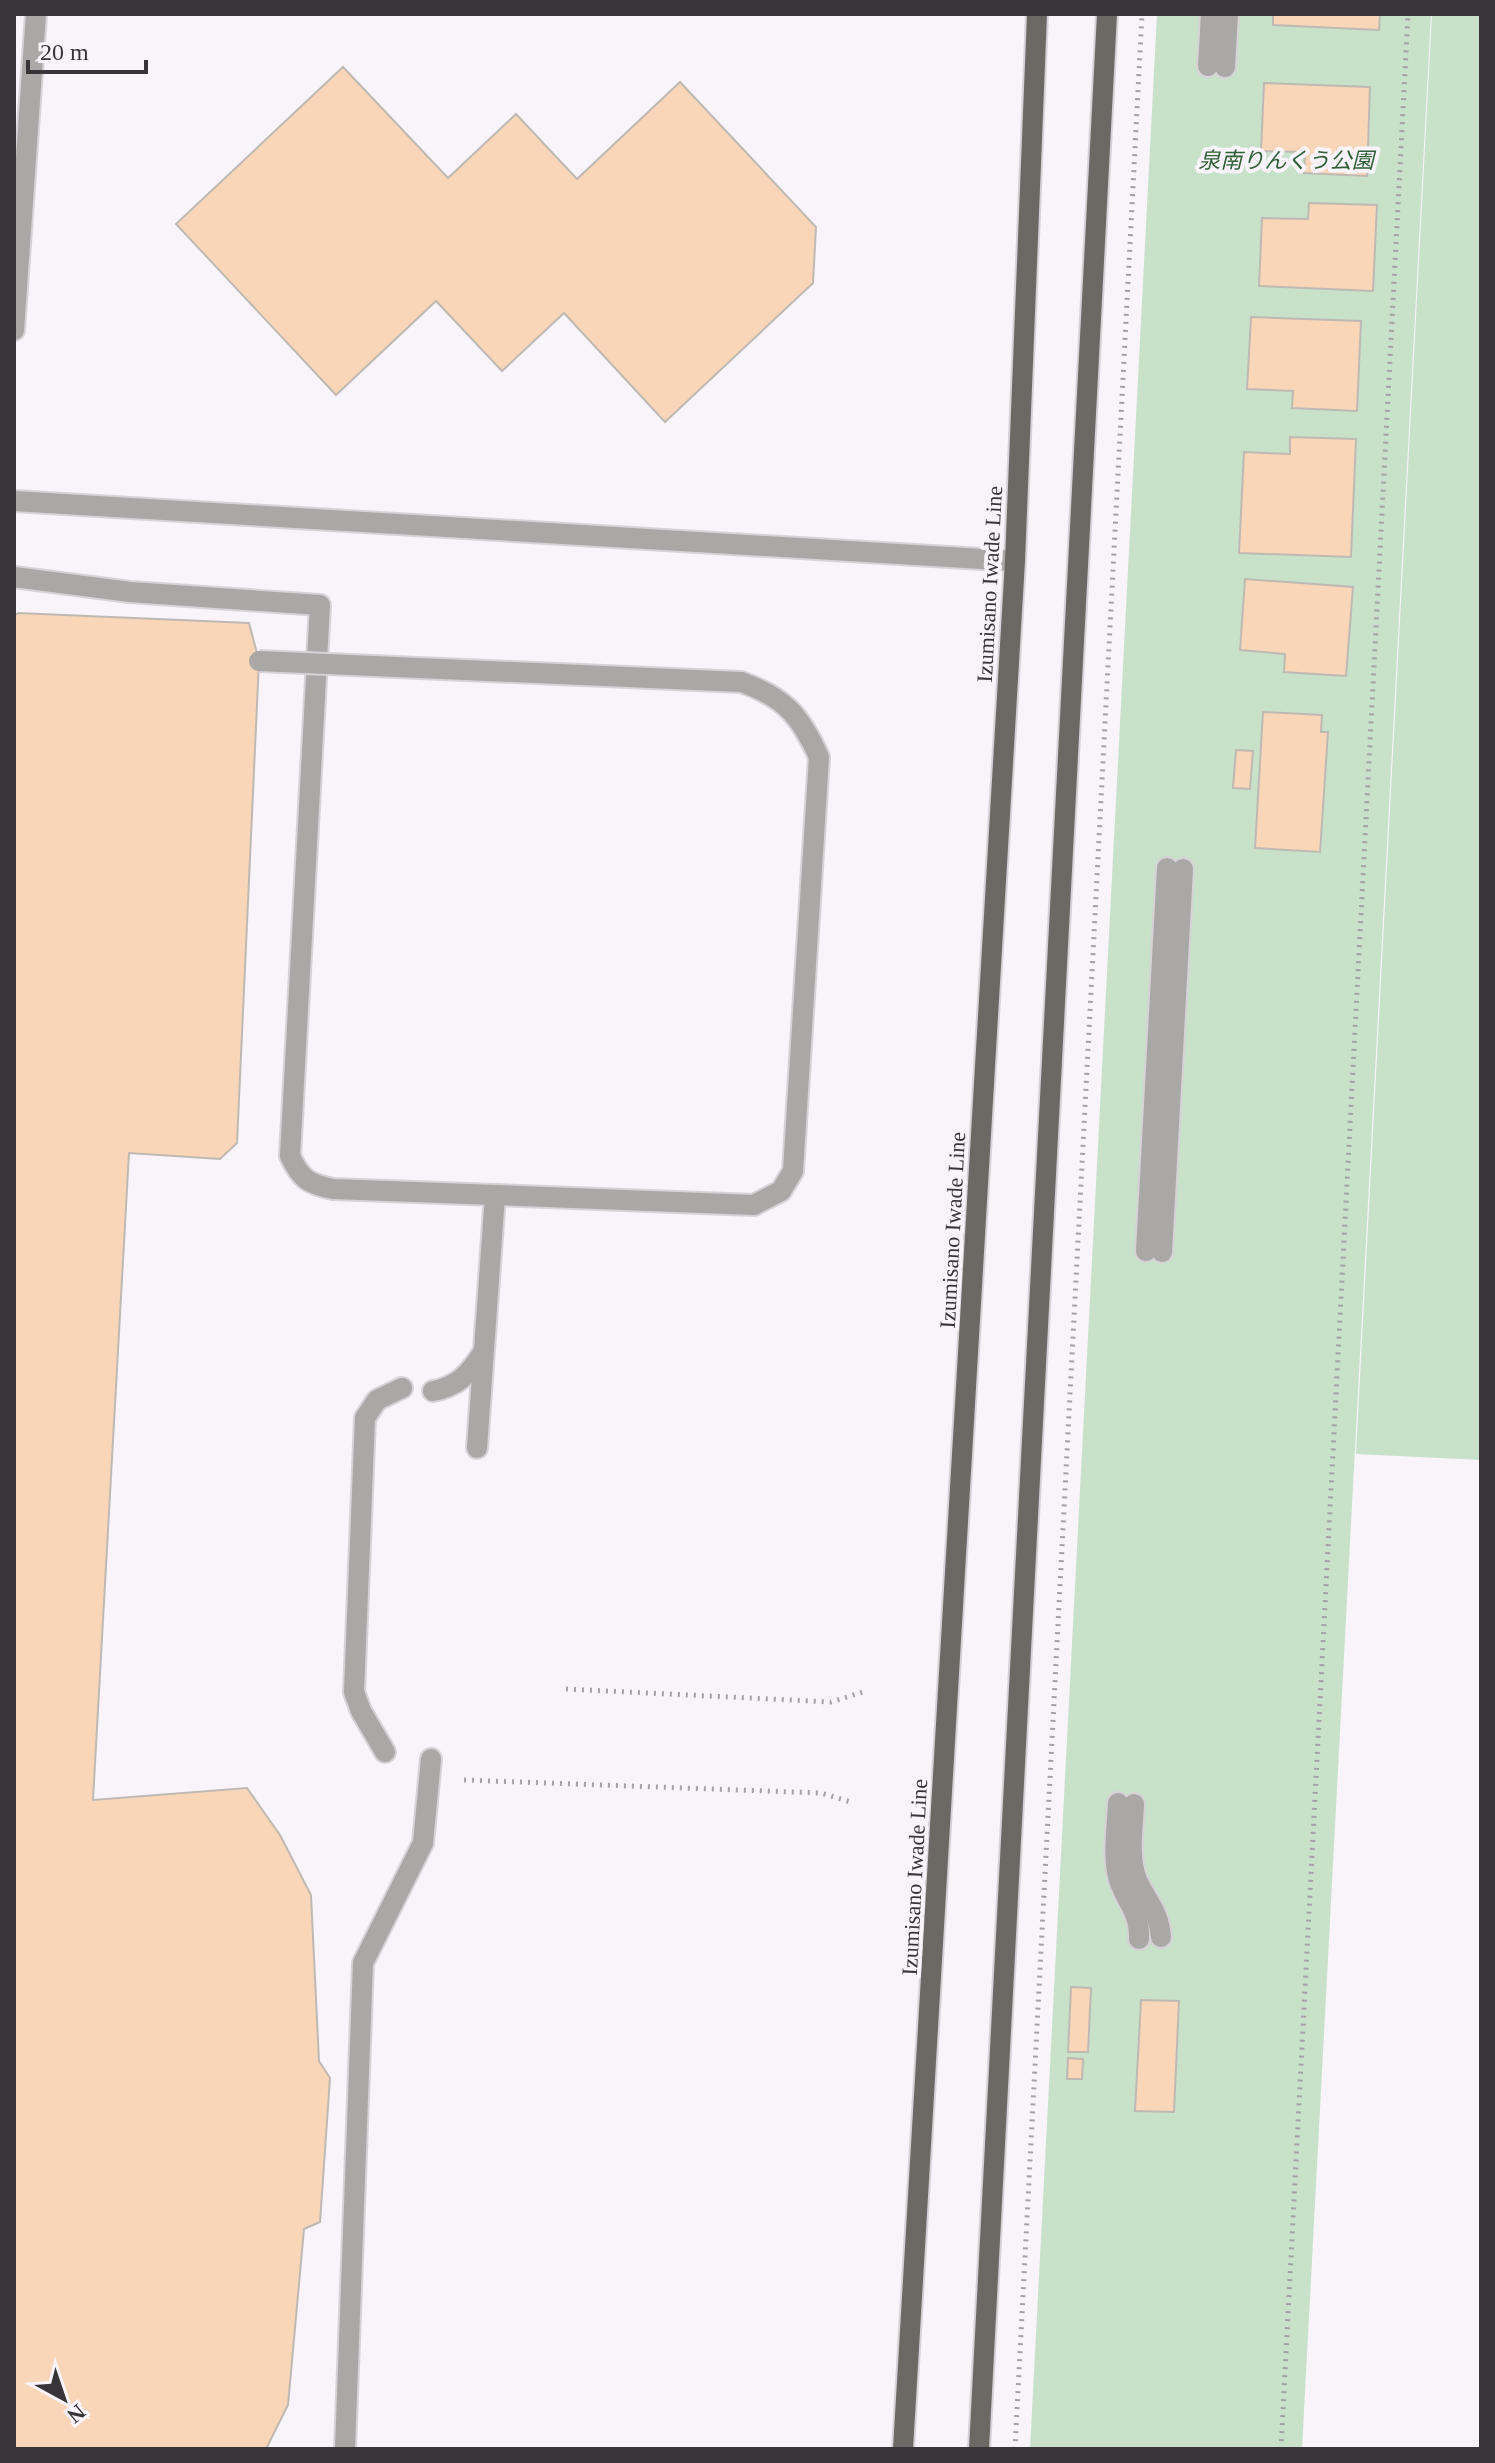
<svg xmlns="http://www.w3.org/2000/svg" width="1495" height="2463" font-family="'Times New Roman','Noto Sans JP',serif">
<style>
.green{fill:#c7e2c9}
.building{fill:#f8d6b7;stroke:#bfb9b4;stroke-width:2}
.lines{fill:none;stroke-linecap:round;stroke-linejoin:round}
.service-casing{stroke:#d6d2d7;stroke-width:24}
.minor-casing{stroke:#d6d2d7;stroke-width:24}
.tertiary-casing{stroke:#d6d2d7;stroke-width:24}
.primary-casing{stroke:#d6d2d7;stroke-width:24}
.path{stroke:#a4a1a5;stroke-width:5;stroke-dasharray:2 6;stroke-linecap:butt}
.service{stroke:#aaa8a6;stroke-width:20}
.minor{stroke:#aaa8a6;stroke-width:20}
.tertiary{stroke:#aaa8a6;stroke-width:20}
.primary{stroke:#6c6964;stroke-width:20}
.service-bridge-casing{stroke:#d6d2d7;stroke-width:24;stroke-linecap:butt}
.service-bridge{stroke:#aaa8a6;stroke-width:20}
.labels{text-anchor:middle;stroke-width:8;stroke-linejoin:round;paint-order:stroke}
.park-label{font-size:22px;font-style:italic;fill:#2f6037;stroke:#f9f4fa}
.street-label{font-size:22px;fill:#373537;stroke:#f9f4fa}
</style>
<rect width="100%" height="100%" fill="#f9f4fa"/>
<g class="green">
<polygon points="1157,14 1431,14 1302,2449 1030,2449"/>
<polygon points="1432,14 1481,14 1481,1460 1356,1454"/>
</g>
<g class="building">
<polygon points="1273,14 1380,14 1379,30 1273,25"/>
<polygon points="343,67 448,178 516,114 577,179 680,82 816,227 813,283 665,422 564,313 502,371 436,301 336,395 176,224"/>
<polygon points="1264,83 1370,87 1367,176 1304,173 1305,152 1261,151"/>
<polygon points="1309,203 1377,205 1373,291 1259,286 1262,218 1308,219"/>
<polygon points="1251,317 1361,321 1357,411 1292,408 1293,391 1247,389"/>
<polygon points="1290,437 1356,439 1351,557 1239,553 1244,452 1290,454"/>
<polygon points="1245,579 1353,587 1346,676 1284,672 1285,654 1240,650"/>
<polygon points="18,613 249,623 259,661 237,1143 220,1159 129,1153 93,1800 247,1788 280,1835 311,1895 319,2061 330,2078 320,2222 304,2229 288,2405 266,2449 14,2449 14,616"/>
<polygon points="1263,712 1322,715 1321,732 1328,732 1320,852 1255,848"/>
<polygon points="1236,750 1253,751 1250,789 1233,788"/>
<polygon points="1071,1987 1091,1988 1088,2052 1068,2052"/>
<polygon points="1141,2000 1179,2001 1174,2112 1135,2111"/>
<polygon points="1068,2058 1083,2059 1082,2079 1067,2079"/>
</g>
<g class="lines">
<defs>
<g id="service">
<polyline points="1208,66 1211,14"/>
<polyline points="1225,67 1228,14"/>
<path d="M14,577L130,592L320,605L290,1156C301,1179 308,1184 333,1189L495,1195L477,1448"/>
<path d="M495,1195L754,1205L781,1191L793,1171L819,757C800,715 784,697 741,682"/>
<polyline points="1146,1251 1167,868"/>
<polyline points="1162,1252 1183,869"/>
<path d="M433,1391C457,1387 469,1374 482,1354"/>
<polyline points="385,1752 361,1711 354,1692 365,1418 377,1400 402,1388"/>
<path d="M1118,1803C1117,1828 1112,1857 1119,1880C1127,1904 1140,1912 1139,1939"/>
<path d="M1134,1804C1133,1828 1128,1857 1137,1880C1147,1902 1159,1911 1161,1937"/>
<polyline points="345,2449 363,1963 423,1843 431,1759"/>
</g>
<polyline id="minor" points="14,330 36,14"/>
<polyline id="tertiary" points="14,501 1015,561"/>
<g id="primary">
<polyline points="903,2449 1015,561 1037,14"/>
<polyline points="979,2449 1107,14"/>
</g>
</defs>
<use href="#service" class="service-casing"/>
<use href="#minor" class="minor-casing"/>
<use href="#tertiary" class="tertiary-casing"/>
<use href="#primary" class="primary-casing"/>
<g class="path">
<polyline points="566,1689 831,1702 863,1692"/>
<polyline points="464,1780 821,1793 854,1803"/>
<polyline points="1015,2449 1142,14"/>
<polyline points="1281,2449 1408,14"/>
</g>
<use href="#service" class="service"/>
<use href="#minor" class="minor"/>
<use href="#tertiary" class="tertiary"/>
<use href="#primary" class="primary"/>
<defs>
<polyline id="service-bridge" points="259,661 741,682"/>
</defs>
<use href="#service-bridge" class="service-bridge-casing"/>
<use href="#service-bridge" class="service-bridge"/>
</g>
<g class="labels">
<g class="park-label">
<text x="1286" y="168">泉南りんくう公園</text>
</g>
<g class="street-label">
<text transform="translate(989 584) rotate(-87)" y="8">Izumisano Iwade Line</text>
<text transform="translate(952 1230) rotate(-87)" y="8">Izumisano Iwade Line</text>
<text transform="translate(914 1877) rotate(-87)" y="8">Izumisano Iwade Line</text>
</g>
</g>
<rect width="1495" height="2463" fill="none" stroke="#373537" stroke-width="32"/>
<g transform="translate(64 2399) rotate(140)" stroke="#f9f4fa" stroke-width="6" paint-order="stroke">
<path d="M0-6L14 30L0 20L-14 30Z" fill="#373537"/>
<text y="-12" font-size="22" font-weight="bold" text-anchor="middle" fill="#373537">N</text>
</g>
<path d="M28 60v12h118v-12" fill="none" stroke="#373537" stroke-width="4"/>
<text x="40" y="60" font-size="24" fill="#373537" stroke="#f9f4fa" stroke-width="6" paint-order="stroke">20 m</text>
</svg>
